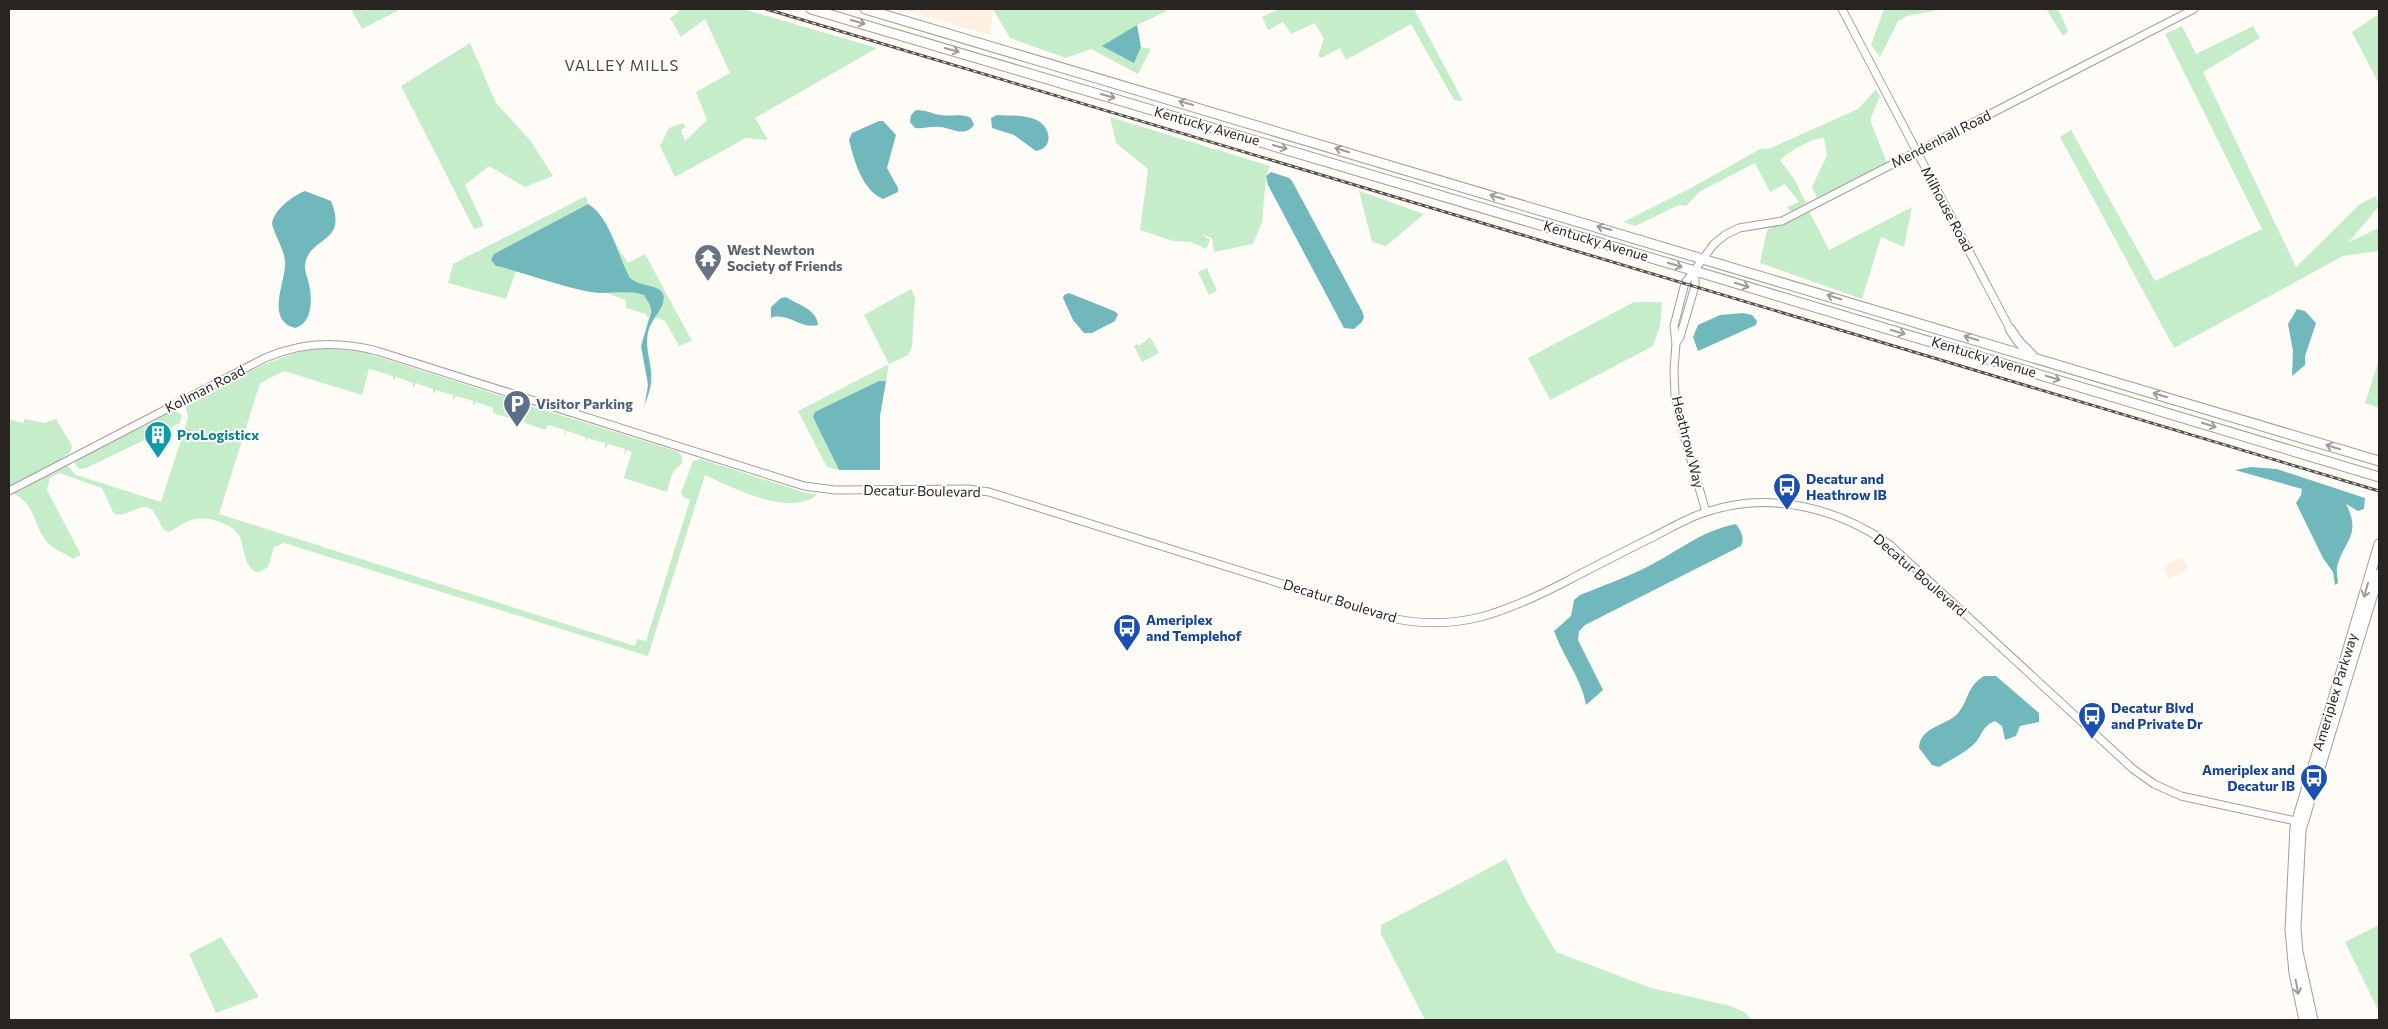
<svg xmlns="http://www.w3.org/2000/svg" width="2388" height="1029" font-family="Commissioner,sans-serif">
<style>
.built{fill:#fcf0e2}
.green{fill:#c5edc9}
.water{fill:#70b8bc}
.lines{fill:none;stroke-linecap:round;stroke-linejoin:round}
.tertiary-casing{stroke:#a59e97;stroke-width:9}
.primary-casing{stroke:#a59e97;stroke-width:11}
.tertiary{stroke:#fff;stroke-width:7}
.primary{stroke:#fff;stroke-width:9}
.rail-casing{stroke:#534f4c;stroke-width:3}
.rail{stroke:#fff;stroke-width:1;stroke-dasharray:4;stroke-linecap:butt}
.oneway{stroke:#9e9c9b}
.labels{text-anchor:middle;stroke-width:4;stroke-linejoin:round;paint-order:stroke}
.street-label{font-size:14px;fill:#272421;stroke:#fff}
.worship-label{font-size:14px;font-weight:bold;fill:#5b616d;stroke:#fff;text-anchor:start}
.service-label{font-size:14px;font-weight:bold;fill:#4e5e75;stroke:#fff;text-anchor:start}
.culture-label{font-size:14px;font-weight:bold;fill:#0d838f;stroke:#fff;text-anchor:start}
.transit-label{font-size:14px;font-weight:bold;fill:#164399;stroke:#fff;text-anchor:start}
.neighbourhood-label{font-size:15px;letter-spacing:1px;fill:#4e4942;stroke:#fff}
</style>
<rect width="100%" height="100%" fill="#fffbf6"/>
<g class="built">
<polygon points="899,9 993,9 990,35"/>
<polygon points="2182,557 2188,569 2169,579 2163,567"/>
</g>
<g class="green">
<polygon points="351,9 365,9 366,11 370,9 401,9 362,29"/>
<polygon points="678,9 743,9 877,48 755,118 768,140 746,138 675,177 660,146 669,128 683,123 686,127 681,130 685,141 707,120 696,92 730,73 705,19 681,37 670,18 679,12"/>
<polygon points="993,9 1171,9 1137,25 1134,63 1141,47 1151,49 1138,74 1091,49 1066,58 1010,38"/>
<polygon points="1279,9 1414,9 1463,101 1454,100 1411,24 1346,60 1340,48 1321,58 1318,56 1324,39 1315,23 1291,34 1283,22 1268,30 1262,17"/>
<polygon points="1884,9 1944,9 1907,16 1898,21 1880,57 1871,45"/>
<polygon points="2046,9 2058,9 2068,31 2063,36"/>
<polygon points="2379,14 2379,84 2352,32"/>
<polygon points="2182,26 2196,54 2253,26 2260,38 2203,72 2296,267 2360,204 2376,196 2379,206 2349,242 2379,228 2379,251 2343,256 2174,348 2060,137 2071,130 2155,281 2262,229 2165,34"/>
<polygon points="470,43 496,103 530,140 553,176 525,187 489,166 465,185 484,226 474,229 401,86"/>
<path d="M1876,89L1880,96L1870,120L1887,163L1817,198L1812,187L1827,155L1824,138C1810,139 1791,150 1780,160L1794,179L1806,203L1791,212L1787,207L1799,202L1785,184L1770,192L1755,163L1699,192L1686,206L1679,205L1635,226L1623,222L1691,188L1760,149L1771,148L1858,109Z"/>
<polygon points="1110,117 1270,166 1266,176 1262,222 1253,244 1214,252 1212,238 1201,234 1210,240 1206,249 1191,242 1173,241 1140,230 1148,169 1116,143"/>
<polygon points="1359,191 1424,214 1386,246 1372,242"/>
<polygon points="586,196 588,204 494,254 496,266 516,271 506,299 448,283 453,264"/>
<polygon points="1912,207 1904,247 1881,237 1862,299 1760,263 1767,230 1809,211 1829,250"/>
<path d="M611,237L628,263L645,254L692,341L679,346L665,321L655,317L660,309L663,293C655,284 646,288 636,284C625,277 616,249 611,237Z"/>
<polygon points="1207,268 1217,291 1209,295 1198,272"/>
<polygon points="911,289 915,297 912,347 908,355 889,364 886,381 879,381 814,418 839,470 827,467 798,411 889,364 864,315"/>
<path d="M622,291L644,295C651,303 652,310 648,319L646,314L626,308V300L607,293Z"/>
<polygon points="1634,302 1662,302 1660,326 1653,346 1550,400 1528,358"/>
<polygon points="1150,337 1159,353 1142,362 1134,346 1137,344 1139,346"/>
<path d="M321,348L363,352L517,401L520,405L516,416L512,419L493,413V408L476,402L473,406V401L456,396L453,400V395L436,390L433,394V389L416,383L413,388V383L396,377L393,381V376L369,369L362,395L284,371L260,383L219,514L635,646L637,639L646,641L690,500L683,497L681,493L693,461L701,459L803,492L817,495C789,517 733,488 705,475L648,656L284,543L274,547L268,567L260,572H256C244,566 244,548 240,537C234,524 207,516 194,519C186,521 177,528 169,532L165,531C160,525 157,515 152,510C141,501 128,518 114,514L102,488L59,473L50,478L47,490L81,555L73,559C65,552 54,551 47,542C32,525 37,503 11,493L67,465L76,475L161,502L188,418L186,408L188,404C231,382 273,354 321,348Z"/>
<polygon points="2379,360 2379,408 2365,403"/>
<path d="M531,406L676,451L682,456C683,466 679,465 674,471C670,476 669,486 667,492L623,478L624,477L632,452L627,450L624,455L625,449L608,444L605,449V443L587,438L585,442V437L567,431L564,436L565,430L548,425L545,430L525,423L523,418L526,408Z"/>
<polygon points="175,410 182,415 180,423 86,468 80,469 76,466 74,460 137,427 139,429"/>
<path d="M9,419L23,423L25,419L44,423L56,419L72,446L71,452C51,467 29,477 9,487Z"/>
<polygon points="1506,859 1526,900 1556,952 1651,988 1731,1006 1746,1013 1751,1020 1425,1020 1381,934 1381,925"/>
<polygon points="2379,925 2379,1012 2345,942"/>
<polygon points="221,937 259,997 216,1013 189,954"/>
</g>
<g class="water">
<polygon points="1137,25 1141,47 1134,63 1102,46"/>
<path d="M916,110C925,110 931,113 940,115C951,117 960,113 971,118L974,125C964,138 952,128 940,127C931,126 923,129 915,128L910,122L911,115Z"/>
<path d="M997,115C1010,116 1029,114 1040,122C1052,131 1052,149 1036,151L1014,135L992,128L991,118Z"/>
<path d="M879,121H883L896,135L887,168L898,188V192L883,199C862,190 854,160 849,140L852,133Z"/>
<polygon points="1271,172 1289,178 1292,181 1362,311 1364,317 1362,322 1354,329 1344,328 1268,185 1266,176"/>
<path d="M305,191L331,201C349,245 308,235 305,266C305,274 309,281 310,289C312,304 311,324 295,328C264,320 287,280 285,261C284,249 275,236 272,224C273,211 292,196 305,191Z"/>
<path d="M588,204C611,218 617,255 630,278C640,287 659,284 663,294C667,306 652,318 649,329C643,348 653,363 651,382C651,390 646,399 644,408L648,385L641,346L651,312L650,305L644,295C626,289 609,295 590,292C560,286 530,275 501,267L496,266L491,260L494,254Z"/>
<polygon points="1069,293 1114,311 1118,314 1115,321 1092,333 1084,333 1073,320 1063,298 1064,295"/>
<path d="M786,297C798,305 817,309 818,325C802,330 787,311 771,318V307L781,298Z"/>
<polygon points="2297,309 2305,311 2316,323 2305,356 2305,365 2292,376 2293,351 2288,324"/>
<polygon points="1743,313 1752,315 1757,321 1756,325 1698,351 1693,337 1698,325 1720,315"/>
<polygon points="879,381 886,381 880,416 880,470 839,470 813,417 815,412"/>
<path d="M2251,467L2277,469L2365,498L2364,509L2358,511L2346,504C2362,535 2344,540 2337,567C2336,572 2338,579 2338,583L2335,585L2333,572L2323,558L2296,503L2301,495L2302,489L2235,470Z"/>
<path d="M1736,524C1741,532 1745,537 1741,546L1585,625L1579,631L1578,640L1603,690L1586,705C1582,679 1563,657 1554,631L1571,616L1574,600L1580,595C1602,586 1625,578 1647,567C1679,551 1700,531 1736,524Z"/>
<path d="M1984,676H1996L2039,713V722L2020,726L2016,736L2005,740L2002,726L1995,721C1981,726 1982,738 1972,746C1962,754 1950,760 1939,767L1932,765L1919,748C1920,728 1941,727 1955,716C1969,704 1965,687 1984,676Z"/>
</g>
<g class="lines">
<defs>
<g id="tertiary">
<polyline points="1842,9 2010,329"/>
<polyline points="1676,343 1680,337 1695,286 1695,271"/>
<path d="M9,491L265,358C301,342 339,341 377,351L804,486L835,490L968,489L989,492L1387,617C1456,634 1507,612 1567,581C1595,566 1623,552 1651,538C1669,529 1687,518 1706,512C1769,491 1836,507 1889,544L2133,769L2154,784L2181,796L2300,822"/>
<polyline points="1706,512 1681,425 1675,396 1674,370 1676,343 1674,326 1685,283 1714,244 1725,235 1739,228 1782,221 2194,9"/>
</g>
<g id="primary">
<polyline points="811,9 1695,271 2379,477"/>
<polyline points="865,9 2379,461"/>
<polyline points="2010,329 2019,342 2032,355"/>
<polyline points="2304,1020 2294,973 2290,930 2295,827 2379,544"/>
<polyline points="2313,1020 2298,952 2296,928 2301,830 2379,574"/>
</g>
</defs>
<use href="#tertiary" class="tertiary-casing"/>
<use href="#primary" class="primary-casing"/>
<use href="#tertiary" class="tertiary"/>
<use href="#primary" class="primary"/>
<defs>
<polyline id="rail" points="766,9 2379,491"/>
</defs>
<use href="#rail" class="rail-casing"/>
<use href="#rail" class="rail"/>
</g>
<defs><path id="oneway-shaft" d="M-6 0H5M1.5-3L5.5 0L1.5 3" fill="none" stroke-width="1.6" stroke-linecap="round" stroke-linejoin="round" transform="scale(1.25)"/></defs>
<g class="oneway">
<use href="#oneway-shaft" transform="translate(858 22) rotate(16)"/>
<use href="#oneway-shaft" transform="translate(952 50) rotate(16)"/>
<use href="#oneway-shaft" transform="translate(1108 96) rotate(16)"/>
<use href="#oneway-shaft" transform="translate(1186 103) rotate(-164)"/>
<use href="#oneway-shaft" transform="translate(1280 147) rotate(16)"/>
<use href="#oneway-shaft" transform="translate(1342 150) rotate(-163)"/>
<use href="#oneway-shaft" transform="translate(1497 197) rotate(-163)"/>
<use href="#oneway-shaft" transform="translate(1604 228) rotate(-164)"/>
<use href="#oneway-shaft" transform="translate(1675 265) rotate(17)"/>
<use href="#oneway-shaft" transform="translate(1742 285) rotate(17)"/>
<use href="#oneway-shaft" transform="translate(1834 297) rotate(-163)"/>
<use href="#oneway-shaft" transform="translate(1898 332) rotate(16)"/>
<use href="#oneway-shaft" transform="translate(1971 338) rotate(-163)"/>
<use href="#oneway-shaft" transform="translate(2053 378) rotate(17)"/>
<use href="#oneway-shaft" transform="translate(2160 395) rotate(-163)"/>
<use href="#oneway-shaft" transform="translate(2209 425) rotate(17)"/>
<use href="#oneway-shaft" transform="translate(2333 447) rotate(-163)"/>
<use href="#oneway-shaft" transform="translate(2366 590) rotate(106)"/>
<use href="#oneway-shaft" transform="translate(2297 987) rotate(79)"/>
</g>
<defs>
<symbol id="temple-pin" viewBox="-11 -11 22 30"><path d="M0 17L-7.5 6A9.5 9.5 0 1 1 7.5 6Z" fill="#6b7280" stroke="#fff"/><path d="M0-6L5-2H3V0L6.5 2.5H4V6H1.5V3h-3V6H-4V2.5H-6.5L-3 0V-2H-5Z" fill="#fff"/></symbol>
<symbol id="parking-pin" viewBox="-11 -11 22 30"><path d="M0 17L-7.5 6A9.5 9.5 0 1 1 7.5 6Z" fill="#5c6f8a" stroke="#fff"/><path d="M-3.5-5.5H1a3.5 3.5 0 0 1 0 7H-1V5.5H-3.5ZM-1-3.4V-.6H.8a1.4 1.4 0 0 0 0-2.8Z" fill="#fff"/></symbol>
<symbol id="building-pin" viewBox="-11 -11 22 30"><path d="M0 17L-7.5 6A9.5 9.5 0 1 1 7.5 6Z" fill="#0f9aa8" stroke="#fff"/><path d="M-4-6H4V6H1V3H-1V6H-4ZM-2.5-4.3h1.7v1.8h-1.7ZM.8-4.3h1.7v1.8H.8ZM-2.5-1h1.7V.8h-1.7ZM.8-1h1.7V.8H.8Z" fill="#fff"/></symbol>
<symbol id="bus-pin" viewBox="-11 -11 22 30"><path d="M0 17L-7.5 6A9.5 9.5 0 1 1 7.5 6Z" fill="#1a4fb4" stroke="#fff"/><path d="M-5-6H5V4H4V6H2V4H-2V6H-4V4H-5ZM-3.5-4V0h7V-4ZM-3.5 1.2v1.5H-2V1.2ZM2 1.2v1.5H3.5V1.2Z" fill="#fff"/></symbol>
</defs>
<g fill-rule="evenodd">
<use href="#temple-pin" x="692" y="242" width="32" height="43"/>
<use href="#parking-pin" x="501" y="388" width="32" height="43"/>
<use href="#building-pin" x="142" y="419" width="32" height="43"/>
<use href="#bus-pin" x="1771" y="471" width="32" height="43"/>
<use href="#bus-pin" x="1111" y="612" width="32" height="43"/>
<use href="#bus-pin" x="2076" y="700" width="32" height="43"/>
<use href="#bus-pin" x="2298" y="762" width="32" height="43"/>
</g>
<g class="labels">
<g class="street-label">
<text transform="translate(1207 126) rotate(16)" y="5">Kentucky Avenue</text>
<text transform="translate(1941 139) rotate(-27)" y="5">Mendenhall Road</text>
<text transform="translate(1947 209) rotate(62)" y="5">Milhouse Road</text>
<text transform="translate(1596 241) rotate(17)" y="5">Kentucky Avenue</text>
<text transform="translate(1984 357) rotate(17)" y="5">Kentucky Avenue</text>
<text transform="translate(205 389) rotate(-27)" y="5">Kollman Road</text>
<text transform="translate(1688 442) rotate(76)" y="5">Heathrow Way</text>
<text transform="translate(922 491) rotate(1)" y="5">Decatur Boulevard</text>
<text transform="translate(1920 575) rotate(41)" y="5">Decatur Boulevard</text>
<text transform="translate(1340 601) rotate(17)" y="5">Decatur Boulevard</text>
<text transform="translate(2335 692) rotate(-73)" y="5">Ameriplex Parkway</text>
</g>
<g class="worship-label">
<text x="727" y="255">West Newton<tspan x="727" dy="16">Society of Friends</tspan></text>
</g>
<g class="service-label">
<text x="536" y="409">Visitor Parking</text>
</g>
<g class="culture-label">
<text x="177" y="440">ProLogisticx</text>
</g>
<g class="transit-label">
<text x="1806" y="484">Decatur and<tspan x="1806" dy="16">Heathrow IB</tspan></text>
<text x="1146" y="625">Ameriplex<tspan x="1146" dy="16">and Templehof</tspan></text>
<text x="2111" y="713">Decatur Blvd<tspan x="2111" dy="16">and Private Dr</tspan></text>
<text x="2295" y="775" text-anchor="end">Ameriplex and<tspan x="2295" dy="16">Decatur IB</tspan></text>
</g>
<g class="neighbourhood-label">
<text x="622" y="71">VALLEY MILLS</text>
</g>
</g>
<rect width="2388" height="1029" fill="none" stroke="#272421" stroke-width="20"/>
</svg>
